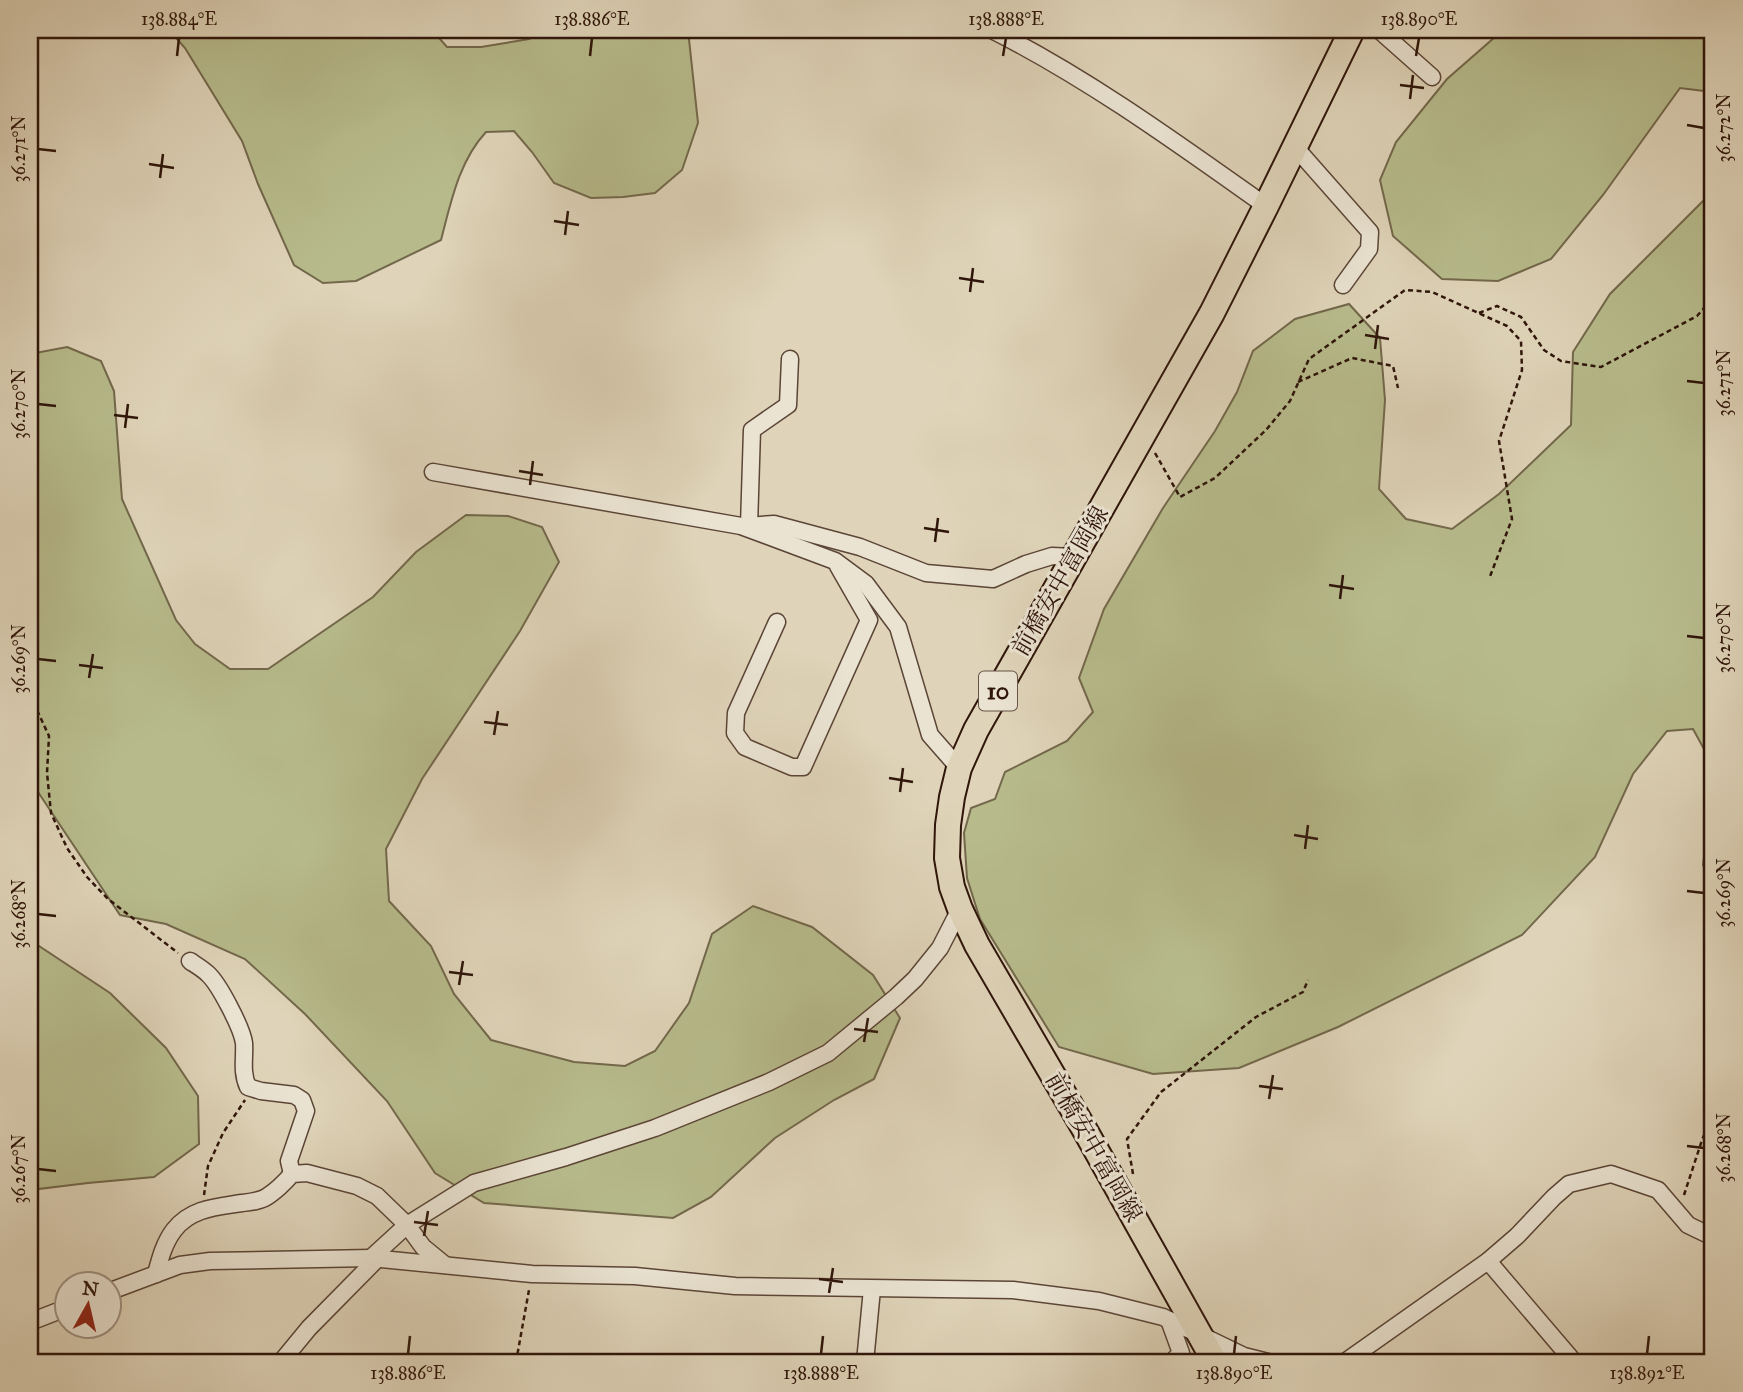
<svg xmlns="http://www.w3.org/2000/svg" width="1743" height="1392" font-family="'IM FELL Great Primer','Noto Serif JP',serif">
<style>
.green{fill:#b7bb8c;stroke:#73684b;stroke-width:2}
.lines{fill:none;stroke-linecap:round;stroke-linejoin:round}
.street-casing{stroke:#5b4536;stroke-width:19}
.primary-casing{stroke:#2f150a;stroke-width:28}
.path{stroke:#2f150a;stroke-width:2.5;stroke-dasharray:5 3.5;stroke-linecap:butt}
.street{stroke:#eae3d2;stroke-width:16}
.primary{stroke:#dfd4b9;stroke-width:24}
.ticks{fill:none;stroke:#2f150a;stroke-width:2.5}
.labels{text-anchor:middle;stroke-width:6;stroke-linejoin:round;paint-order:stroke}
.shield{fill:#eae3d2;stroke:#675346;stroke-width:2}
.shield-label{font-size:23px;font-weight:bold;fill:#2f150a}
.street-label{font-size:24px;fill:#2f150a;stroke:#eae3d2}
.neatline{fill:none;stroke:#2f150a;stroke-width:2.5}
.ticks-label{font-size:18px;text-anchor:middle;fill:#2f150a}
</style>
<rect width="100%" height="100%" fill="#dfd4b9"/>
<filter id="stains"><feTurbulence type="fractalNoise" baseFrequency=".00286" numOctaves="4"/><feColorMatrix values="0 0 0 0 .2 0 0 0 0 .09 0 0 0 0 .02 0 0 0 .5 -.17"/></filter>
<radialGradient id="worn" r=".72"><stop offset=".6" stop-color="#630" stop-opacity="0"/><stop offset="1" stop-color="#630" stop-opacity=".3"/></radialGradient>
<g class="green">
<path d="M169,30H432L447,47H481L529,39L545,30H688L698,123L682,170L655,193L623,197L591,198L554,183L532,152L514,131L486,132C459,161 451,202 441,240L356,281L323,283L294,265L258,184L242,141L185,48Z"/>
<polygon points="1503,30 1713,30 1713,92 1680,88 1603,195 1551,259 1498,281 1442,279 1393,236 1380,180 1396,142 1447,79"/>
<polygon points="1713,191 1713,884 1703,865 1712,790 1710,760 1693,729 1667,731 1633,774 1595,857 1522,935 1338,1027 1239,1068 1153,1074 1059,1047 980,919 967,878 964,833 971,808 995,799 1005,772 1067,741 1093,712 1079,678 1104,609 1163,508 1215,431 1237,392 1253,351 1295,319 1349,304 1380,338 1385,400 1379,489 1406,519 1452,529 1499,494 1571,425 1573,352 1610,294"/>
<polygon points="67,347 101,361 114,391 122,499 176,620 195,644 230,669 268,669 373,597 416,552 466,515 508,516 542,527 559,562 520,631 422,779 386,849 389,901 431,946 454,994 491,1040 574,1062 625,1066 655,1051 689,1003 712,934 753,906 812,927 873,975 900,1018 874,1079 834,1100 775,1138 711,1197 673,1218 484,1203 435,1173 387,1101 305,1014 245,959 166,924 120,915 30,780 30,354"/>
<polygon points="30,940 110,993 166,1048 198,1096 199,1144 154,1177 88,1183 30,1190"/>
</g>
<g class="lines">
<defs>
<g id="street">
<path d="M992,30C1089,79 1177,143 1266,206"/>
<polyline points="1379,30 1432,77"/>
<polyline points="1295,147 1370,232 1369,249 1343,285"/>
<polyline points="433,472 741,526 835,561 866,584 898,627 930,735 959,768"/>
<polyline points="747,526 774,524 860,547 926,573 993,579 1026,564 1052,556 1074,557"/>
<polyline points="749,526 752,430 788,405 790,359"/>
<polyline points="777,622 736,713 735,733 745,747 792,767 803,767 869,620 838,566"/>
<path d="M190,961C196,965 203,969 208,974C219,984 242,1028 244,1043C245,1058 241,1072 248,1087L261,1091L294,1095L302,1100L306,1111L289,1161L292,1174"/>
<polyline points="371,1258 407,1225 474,1183 566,1157 655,1128 769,1082 828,1053 896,997 915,979 940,948 960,909"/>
<polyline points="1488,1261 1574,1362"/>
<path d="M156,1274C160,1259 164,1243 174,1230C191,1208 217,1207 242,1203C251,1202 261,1201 268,1196C277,1190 285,1182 292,1174L307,1173L357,1186L377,1196L407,1225L423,1247L445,1265"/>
<polyline points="108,1292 180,1265 210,1261 371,1258 532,1274 635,1276 735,1286 1013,1290 1099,1301 1163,1317 1244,1356 1268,1362"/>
<polyline points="1169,1320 1181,1353 1172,1362"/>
<polyline points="30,1322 66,1308"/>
<polyline points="281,1362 309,1328 378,1258"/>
<polyline points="865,1362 872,1289"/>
<polyline points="1345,1362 1488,1261 1517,1236 1554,1197 1569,1184 1611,1174 1658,1190 1688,1225 1713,1237"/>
</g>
<polyline id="primary" points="1215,1362 1086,1132 977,945 960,909 952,887 947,858 948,825 952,797 959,768 976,730 1212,313 1266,206 1352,30"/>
</defs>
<use href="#street" class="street-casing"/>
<use href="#primary" class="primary-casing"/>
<g class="path">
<polyline points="1479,313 1497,306 1521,317 1544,350 1561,361 1601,367 1697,316 1713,298"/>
<polyline points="1298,382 1352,358 1393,366 1398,388"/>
<polyline points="1155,453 1180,497 1215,478 1266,430 1290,401 1309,359 1405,290 1432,292 1507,326 1521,341 1522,370 1499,441 1512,519 1489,579"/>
<polyline points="30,695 49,736 47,773 51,813 67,848 87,877 108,899 178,953"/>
<polyline points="1133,1174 1127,1139 1161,1092 1256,1017 1303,992 1308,980"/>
<polyline points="204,1195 208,1166 223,1133 245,1100"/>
<polyline points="1684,1195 1702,1140 1713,1113"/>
<polyline points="516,1362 529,1290"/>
</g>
<use href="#street" class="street"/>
<use href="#primary" class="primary"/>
</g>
<path class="ticks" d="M177,56L179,38M590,56L592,38M1003,56L1006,38M1416,56L1419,38M1400,85L1424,88M1410,99L1413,75M1687,125L1704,128M38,149L56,151M149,164L174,168M160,178L163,154M554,221L579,225M565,235L568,211M959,278L984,282M970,292L973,268M1365,335L1389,339M1375,349L1378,325M1687,381L1704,383M38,404L56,406M114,415L138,418M125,428L128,404M519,471L543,475M530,485L533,461M924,528L949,532M935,542L938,518M1329,585L1354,589M1340,599L1343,575M1687,636L1704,638M38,659L56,661M79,665L103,668M89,678L93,654M484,722L508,725M494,735L498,711M889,778L913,782M900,792L903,768M1294,835L1318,839M1305,849L1308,825M1687,891L1704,893M38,914L56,916M449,972L473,975M459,985L463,961M854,1029L878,1032M864,1042L868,1018M1259,1086L1283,1089M1269,1099L1273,1075M1687,1146L1704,1148M38,1169L56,1171M414,1222L438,1225M424,1236L428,1211M819,1279L843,1282M829,1293L833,1268M408,1354L410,1336M821,1354L823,1336M1234,1354L1236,1336M1647,1354L1649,1336"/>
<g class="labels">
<rect class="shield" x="979" y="671.5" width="38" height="39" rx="5"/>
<g class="shield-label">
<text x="998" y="699">10</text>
</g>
<g class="street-label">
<text transform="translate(1060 581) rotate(-60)" y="8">前橋安中富岡線</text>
<text transform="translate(1094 1147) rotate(60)" y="8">前橋安中富岡線</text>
</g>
</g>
<rect width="1743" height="1392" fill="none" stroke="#dfd4b9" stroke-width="77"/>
<g transform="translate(88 1305) rotate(8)"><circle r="33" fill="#eae3d2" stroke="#9f9182" stroke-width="2"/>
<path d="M0-5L12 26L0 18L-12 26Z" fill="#8f2418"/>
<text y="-10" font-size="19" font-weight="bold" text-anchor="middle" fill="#2f150a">N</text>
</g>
<rect x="38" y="38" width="1666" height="1316" class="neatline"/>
<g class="ticks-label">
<text x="179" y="25">138.884°E</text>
<text x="592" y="25">138.886°E</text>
<text x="1006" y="25">138.888°E</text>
<text x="1419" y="25">138.890°E</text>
<text transform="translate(1724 128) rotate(-90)" y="6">36.272°N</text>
<text transform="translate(19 149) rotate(-90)" y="6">36.271°N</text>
<text transform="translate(1724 383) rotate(-90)" y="6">36.271°N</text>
<text transform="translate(19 404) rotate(-90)" y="6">36.270°N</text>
<text transform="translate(1724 638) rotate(-90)" y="6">36.270°N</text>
<text transform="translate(19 659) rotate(-90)" y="6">36.269°N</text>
<text transform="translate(1724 893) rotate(-90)" y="6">36.269°N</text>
<text transform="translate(19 914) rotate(-90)" y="6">36.268°N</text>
<text transform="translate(1724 1148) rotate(-90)" y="6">36.268°N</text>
<text transform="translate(19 1169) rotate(-90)" y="6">36.267°N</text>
<text x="408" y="1379">138.886°E</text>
<text x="821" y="1379">138.888°E</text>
<text x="1234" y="1379">138.890°E</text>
<text x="1647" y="1379">138.892°E</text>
</g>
<rect width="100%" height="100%" filter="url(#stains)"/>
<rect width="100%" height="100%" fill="url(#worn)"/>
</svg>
